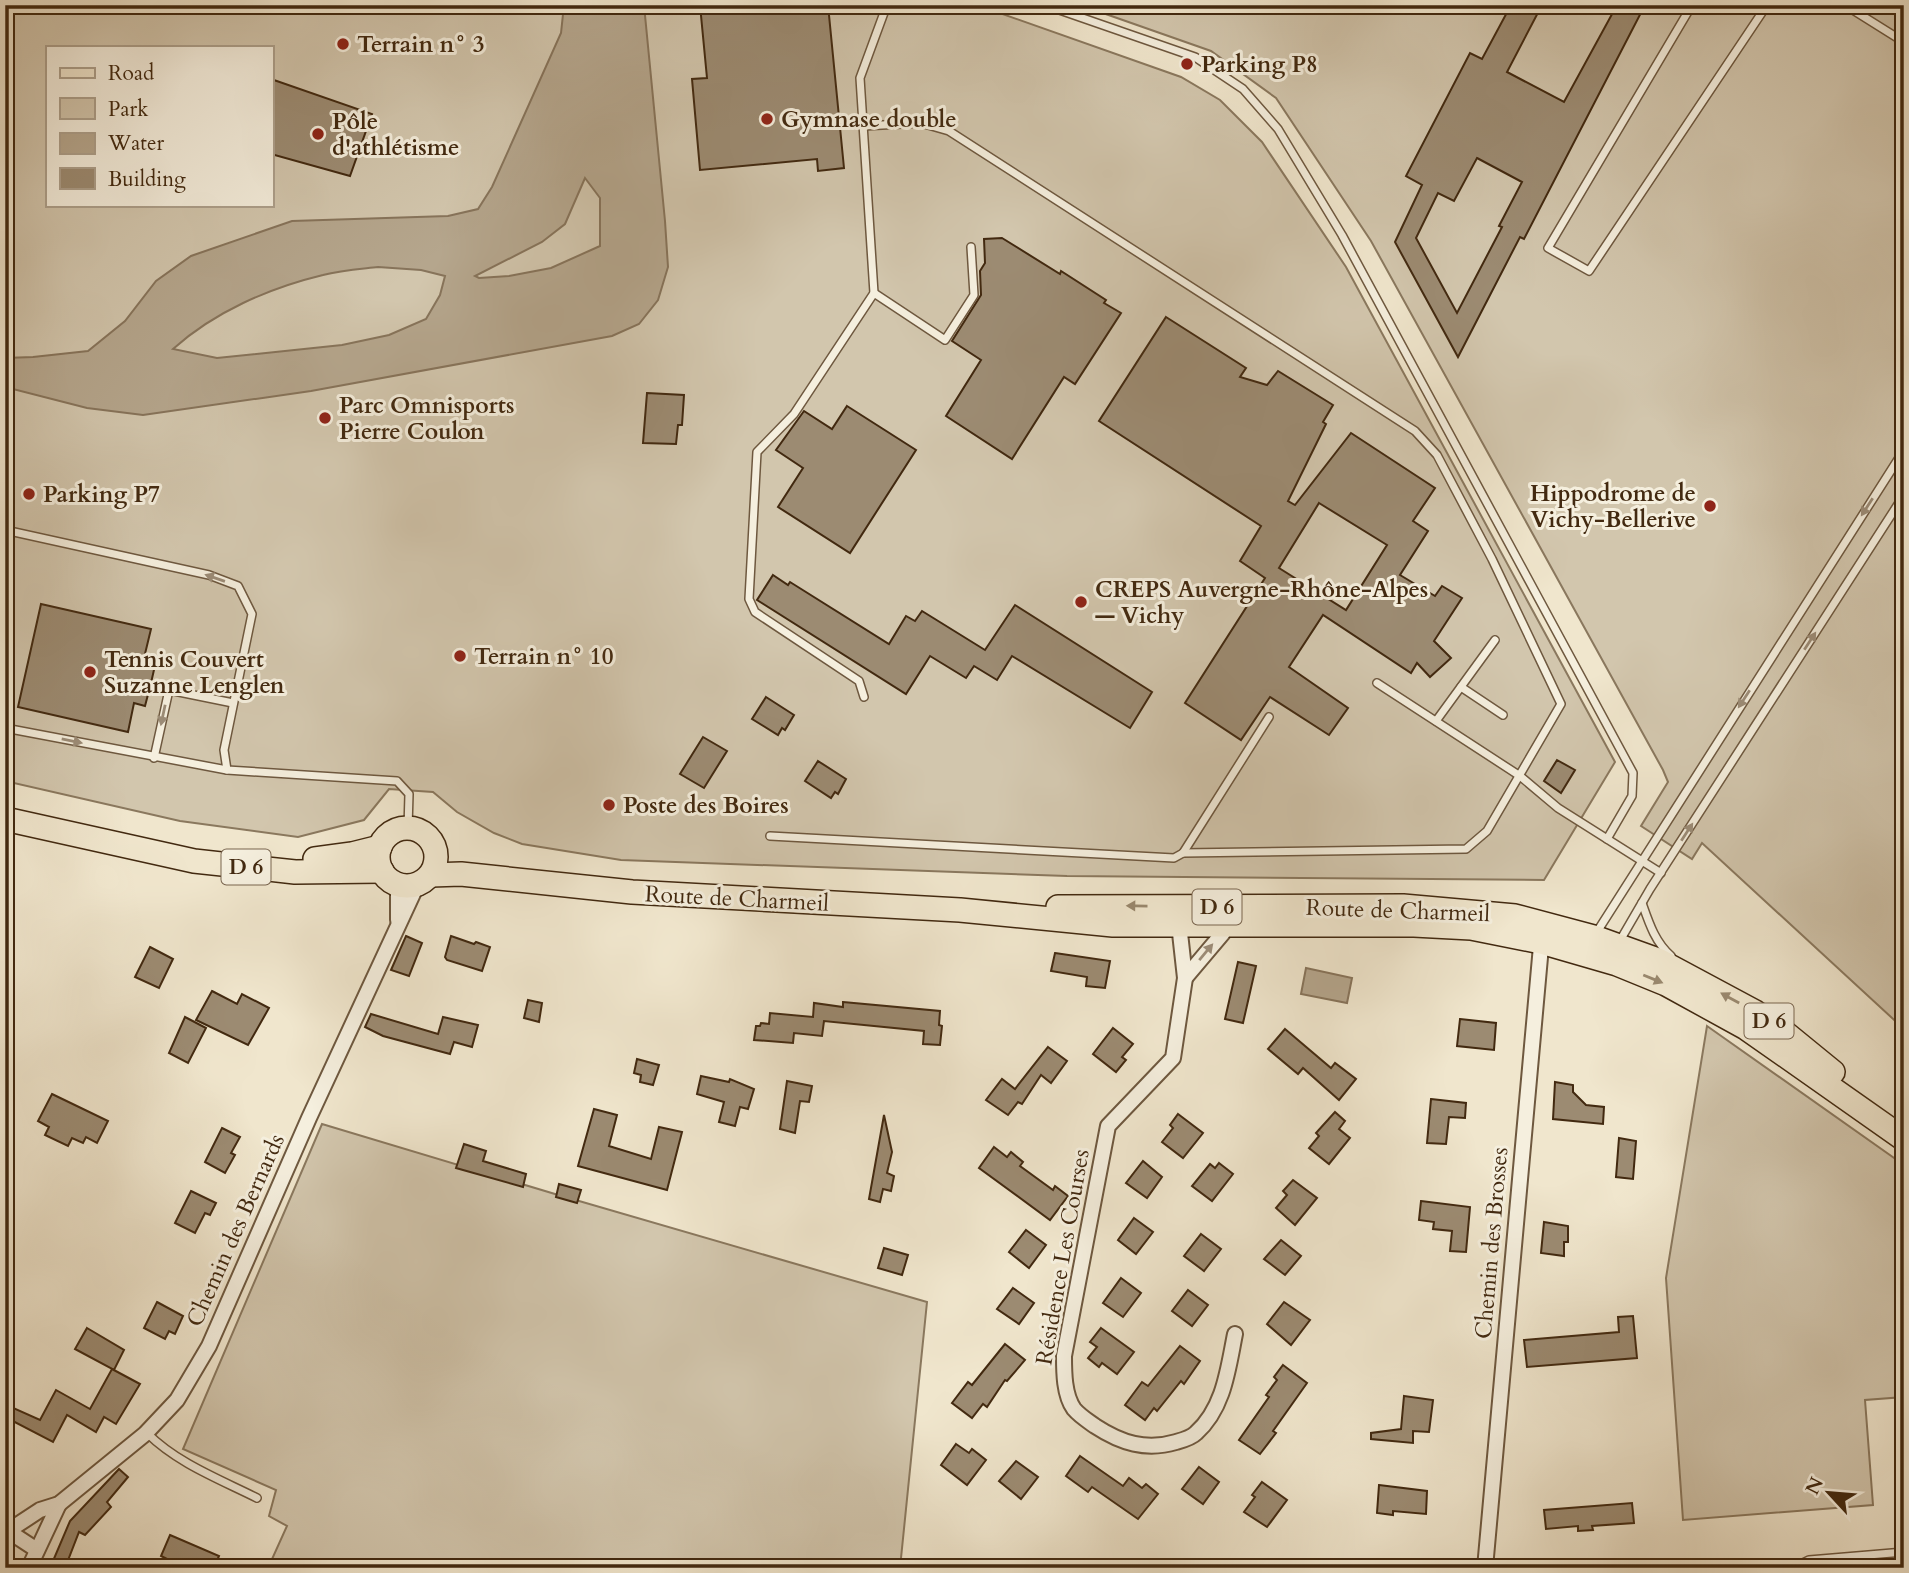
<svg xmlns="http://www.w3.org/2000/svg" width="1909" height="1573" font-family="Cardo,serif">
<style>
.green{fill:#d2c6ad;stroke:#8a785e;stroke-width:2;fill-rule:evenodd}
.water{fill:#b5a68d;stroke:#87745b;stroke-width:2;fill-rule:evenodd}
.building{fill:#9c8b72;stroke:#422910;stroke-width:2;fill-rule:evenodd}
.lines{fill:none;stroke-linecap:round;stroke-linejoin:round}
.lane-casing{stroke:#6e583f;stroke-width:10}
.street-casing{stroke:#6e583f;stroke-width:18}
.primary-casing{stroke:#422910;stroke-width:26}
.lane{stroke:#f5efde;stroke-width:7}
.street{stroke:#f5efde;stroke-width:14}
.primary{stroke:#f0e6cd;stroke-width:23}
.oneway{fill:#9c8c77}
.oneway2{fill:#99886e}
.poi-dot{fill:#8f2418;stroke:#f5efde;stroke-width:2.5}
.labels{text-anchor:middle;stroke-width:6;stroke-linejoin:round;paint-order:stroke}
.shield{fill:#f5efde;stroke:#78644e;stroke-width:2}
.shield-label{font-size:21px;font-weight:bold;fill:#422910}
.poi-label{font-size:23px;font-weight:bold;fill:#422910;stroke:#f5efde;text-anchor:start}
.street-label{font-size:23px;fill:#422910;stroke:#f5efde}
</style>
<rect width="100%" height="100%" fill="#f0e6cd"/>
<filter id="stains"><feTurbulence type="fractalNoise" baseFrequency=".00286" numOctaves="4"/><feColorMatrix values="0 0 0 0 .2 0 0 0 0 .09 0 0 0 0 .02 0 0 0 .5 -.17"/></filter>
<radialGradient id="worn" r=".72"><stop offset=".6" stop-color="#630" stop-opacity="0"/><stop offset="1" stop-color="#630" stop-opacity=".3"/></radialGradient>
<g class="green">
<path d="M5,5H977L1181,77L1220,100L1262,142L1346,267L1615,762L1544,880L1067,876L621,860L522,844L494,833L457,812L433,792L389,789L364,820L298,837L180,821L5,781ZM47,47H271V205H47Z"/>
<polygon points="1080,5 1904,5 1904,1029 1702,843 1692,859 1641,826 1668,782 1663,770 1371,241 1276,98 1211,51"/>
<polygon points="1707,1026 1904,1165 1904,1397 1865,1400 1873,1505 1683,1520 1666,1278"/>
<polygon points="322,1124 555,1194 927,1302 900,1568 268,1568 287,1526 269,1516 276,1490 183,1449"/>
</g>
<g class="water">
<path d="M564,5H644L665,221L668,267L658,300L639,324L612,336L311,391L143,415L87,408L5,387V358L33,357L88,351L125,321L156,281L191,256L292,221L448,216L478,209L492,187L561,33ZM585,178L600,198V246L551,268L509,276L479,278L475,276L542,242L565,224ZM378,267L421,270L445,276L440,295L426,319L389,335L342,345L217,358L173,349C214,312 269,288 323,275C341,270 360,269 378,267Z"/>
<polygon points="1306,968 1352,978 1347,1003 1301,994"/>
</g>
<g class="building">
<polygon points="700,5 828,5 844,168 818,171 817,159 700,170 692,79 707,78"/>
<path d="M1511,5H1542L1507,72L1564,102L1617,5H1645L1524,239L1520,237L1458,357L1395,242L1422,185L1406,176L1470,53L1482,59ZM1477,158L1522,182L1499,226L1502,227L1457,313L1416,238L1438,193L1454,201Z"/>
<polygon points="271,79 372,114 350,176 271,154"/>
<polygon points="1002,238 1060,274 1061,271 1106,300 1104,303 1121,313 1075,384 1064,377 1012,459 946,416 981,360 952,341 981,295 980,271 985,263 984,239"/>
<path d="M1166,317L1246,368L1240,377L1267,385L1278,371L1333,405L1323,422L1326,424L1288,501L1295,505L1351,433L1435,488L1413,521L1428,531L1400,575L1435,596L1442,586L1462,598L1434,641L1451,658L1430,677L1417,663L1411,673L1323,615L1289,667L1348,708L1329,735L1270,697L1241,740L1185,703L1265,578L1240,561L1261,526L1099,421ZM1319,503L1387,545L1346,610L1279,568Z"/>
<polygon points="647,393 684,395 682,425 678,425 676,444 643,443"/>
<polygon points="847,406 916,450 850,553 778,507 803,468 776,450 804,411 832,429"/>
<polygon points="773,575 788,585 790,582 889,644 906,616 915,621 922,611 985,650 1015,605 1152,692 1130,728 1012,656 997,680 974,666 966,678 930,656 906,694 757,600"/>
<polygon points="41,604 151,629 144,658 156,661 151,683 145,706 134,703 128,732 18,707"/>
<polygon points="766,697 794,715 785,730 782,728 778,735 752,719"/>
<polygon points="703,737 727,751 704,788 680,774"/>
<polygon points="1557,760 1575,770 1561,793 1544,781"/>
<polygon points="818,761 846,779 838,794 835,792 831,798 805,781"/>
<polygon points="406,936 422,943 409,976 391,970"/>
<polygon points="451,936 474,944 476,942 490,947 482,971 447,960 445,957"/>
<polygon points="150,947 173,959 159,988 135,977"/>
<polygon points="1055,953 1110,961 1105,988 1086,986 1087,977 1051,971"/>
<polygon points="1238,962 1256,966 1243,1023 1225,1019"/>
<polygon points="212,991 237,1004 242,994 269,1008 248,1045 196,1020"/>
<polygon points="528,1000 542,1003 539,1022 524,1018"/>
<polygon points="843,1002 940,1011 939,1025 942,1026 940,1045 923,1044 924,1031 824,1021 822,1036 794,1033 793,1043 754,1040 756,1026 760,1026 761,1023 769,1024 770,1013 813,1017 814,1003 843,1007"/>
<polygon points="371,1014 438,1034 443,1017 478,1025 472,1047 454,1042 450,1054 383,1036 365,1027"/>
<polygon points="185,1017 206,1028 188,1063 169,1053"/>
<polygon points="1460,1019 1496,1023 1494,1050 1457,1046"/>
<polygon points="1113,1028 1133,1044 1122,1057 1126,1060 1116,1072 1093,1054"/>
<polygon points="1285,1029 1331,1068 1335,1063 1356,1079 1339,1100 1303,1068 1298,1074 1268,1049"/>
<polygon points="1048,1047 1067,1061 1051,1083 1041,1075 1022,1104 1018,1102 1008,1115 986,1100 1002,1079 1015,1089"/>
<polygon points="637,1059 659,1065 653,1085 640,1082 641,1075 634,1073"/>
<polygon points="701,1076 729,1082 730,1079 754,1089 748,1109 740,1107 735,1126 719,1122 724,1102 697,1094"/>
<polygon points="787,1081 812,1086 809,1102 800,1101 795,1133 780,1129"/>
<polygon points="1555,1082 1573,1085 1573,1092 1586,1105 1604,1107 1603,1124 1553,1119"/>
<polygon points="52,1094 108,1121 97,1143 86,1137 83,1143 72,1138 68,1146 45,1135 49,1127 38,1121"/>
<polygon points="1431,1099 1466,1103 1465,1118 1449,1117 1446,1144 1427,1143"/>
<polygon points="594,1109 617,1115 609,1146 651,1159 659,1127 682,1132 667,1190 578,1166"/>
<polygon points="1335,1112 1345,1121 1339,1129 1350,1138 1329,1164 1309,1148 1319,1136 1316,1133"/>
<polygon points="1178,1114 1203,1133 1183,1158 1162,1142 1173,1128 1170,1125"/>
<polygon points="884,1115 892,1152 887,1173 894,1176 891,1191 883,1189 880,1202 869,1199"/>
<polygon points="222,1128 240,1137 231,1153 235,1155 225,1173 205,1162"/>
<polygon points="1619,1138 1636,1141 1633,1179 1616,1177"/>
<polygon points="464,1144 486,1151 483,1161 526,1174 523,1187 456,1168"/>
<polygon points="994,1147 1007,1157 1011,1152 1023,1162 1020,1166 1053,1190 1055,1186 1068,1196 1050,1220 979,1168"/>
<polygon points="1143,1161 1162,1177 1147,1198 1126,1183"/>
<polygon points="1219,1163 1233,1174 1212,1201 1192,1186 1210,1164 1215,1168"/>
<polygon points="1293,1180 1317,1198 1295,1225 1276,1208 1287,1195 1283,1191"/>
<polygon points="559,1184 581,1190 577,1203 556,1197"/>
<polygon points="191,1191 216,1203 210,1215 205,1213 195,1233 175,1223"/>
<polygon points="1421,1201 1470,1207 1466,1252 1450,1251 1452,1231 1433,1229 1434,1222 1419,1220"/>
<polygon points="1134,1218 1153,1232 1136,1254 1118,1240"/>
<polygon points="1544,1222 1568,1226 1568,1242 1564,1242 1564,1256 1541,1253"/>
<polygon points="1026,1230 1046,1245 1029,1268 1009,1252"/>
<polygon points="1201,1234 1221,1249 1204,1271 1184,1256"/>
<polygon points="1281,1240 1301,1256 1285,1275 1264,1259"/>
<polygon points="884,1248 908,1255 902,1275 878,1268"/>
<polygon points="1121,1278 1141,1293 1123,1317 1103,1303"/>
<polygon points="1013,1288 1034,1303 1019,1324 997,1309"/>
<polygon points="1188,1290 1208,1305 1192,1326 1172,1311"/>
<polygon points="157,1302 183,1316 175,1334 169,1331 165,1339 144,1328"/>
<polygon points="1284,1302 1310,1320 1291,1345 1267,1324"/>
<polygon points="1633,1316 1637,1358 1527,1367 1524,1340 1619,1332 1618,1317"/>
<polygon points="87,1328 124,1350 114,1370 75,1349"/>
<polygon points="1101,1328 1134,1352 1117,1374 1102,1363 1099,1367 1088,1358 1097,1347 1090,1342"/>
<polygon points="1005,1344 1025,1360 1007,1381 1005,1380 987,1407 983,1404 972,1418 952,1403 968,1382 972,1385"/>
<polygon points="1180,1346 1200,1361 1184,1384 1181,1381 1157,1411 1154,1408 1145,1420 1125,1405 1142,1382 1148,1386"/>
<polygon points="1283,1365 1307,1383 1273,1431 1276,1433 1260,1454 1239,1440 1269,1397 1266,1395 1277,1380 1274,1377"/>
<polygon points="112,1369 140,1384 116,1424 104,1417 96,1432 67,1415 53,1442 5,1417 9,1406 40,1420 56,1390 90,1409"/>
<polygon points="1404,1396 1433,1400 1429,1432 1413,1431 1413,1443 1371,1439 1371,1433 1401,1429"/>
<polygon points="956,1444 969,1453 972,1449 986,1460 967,1485 941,1465"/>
<polygon points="1080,1456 1123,1486 1129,1478 1142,1488 1146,1484 1158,1494 1138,1519 1092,1487 1088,1492 1066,1476"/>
<polygon points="1016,1461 1038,1477 1021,1499 999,1481"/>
<polygon points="1199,1467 1219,1482 1203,1504 1182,1489"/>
<polygon points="119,1469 128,1477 107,1502 111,1507 85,1535 79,1532 65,1568 50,1568 70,1521"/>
<polygon points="1262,1482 1287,1500 1267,1527 1244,1512 1255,1497 1252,1495"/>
<polygon points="1379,1485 1427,1491 1426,1514 1393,1511 1393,1515 1377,1513"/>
<polygon points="1632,1503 1634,1523 1592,1526 1593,1530 1578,1531 1578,1526 1546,1529 1544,1510"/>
<polygon points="170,1535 219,1556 214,1568 185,1568 161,1556"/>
</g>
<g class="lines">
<defs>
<g id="lane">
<polyline points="1045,5 1195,57 1243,89 1278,129 1342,235 1633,773 1632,796 1607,839"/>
<polyline points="1692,5 1548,248 1589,271 1767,5"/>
<polyline points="1845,5 1904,42"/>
<polyline points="863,126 921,123 949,131 1415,431 1437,455 1492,559 1561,704 1487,831 1466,849 1183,853"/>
<polyline points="874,293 945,340 974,295 971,247"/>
<polyline points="5,530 209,575 238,586 252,614 224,750 227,770"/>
<polyline points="1377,683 1520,776 1558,808 1661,873"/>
<polyline points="1461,687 1503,715"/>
<polyline points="864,697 859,681 755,612 749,599 757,452 794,414 874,293 860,78 885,10 890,5"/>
<polyline points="1436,721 1495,640"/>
<polyline points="5,728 227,770 397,781 409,794 408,828"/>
<polyline points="154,758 169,690 233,703"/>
<polyline points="770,836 1174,858 1183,853 1269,717"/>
<path d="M1642,903C1649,923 1655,942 1671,956"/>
<polyline points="1595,935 1904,450"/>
<polyline points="1618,944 1650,889 1904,495"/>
<path d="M147,1433C177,1463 219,1479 257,1498"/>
<polyline points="1793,1568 1809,1560 1904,1552"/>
</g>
<g id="street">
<polyline points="398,885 398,920"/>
<path d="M1185,921L1179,924L1185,978L1173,1058L1108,1126L1064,1356C1064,1372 1064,1395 1074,1409C1080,1416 1088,1421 1095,1426C1121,1443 1146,1451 1176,1442C1183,1440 1191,1438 1196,1433C1224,1408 1228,1369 1235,1334"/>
<polyline points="1185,978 1223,933 1222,925 1217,923"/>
<polyline points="8,1531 37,1550"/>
<polyline points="5,1533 40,1510 59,1504 145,1434 177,1400 209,1346 309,1118 417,885"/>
<polyline points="29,1568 59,1504"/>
<polyline points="1485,1568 1542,935"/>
</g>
<g id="primary">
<polyline points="5,819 194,861 295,872 382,871"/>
<circle cx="407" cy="857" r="29"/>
<polyline points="315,859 352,854 380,847"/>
<polyline points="431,875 461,874 632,892 960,910 1113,925 1414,925 1471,928 1541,942 1617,964 1666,984 1746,1028 1904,1139"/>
<polyline points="1058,907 1403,906 1515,916 1594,937 1658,960 1755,1012 1784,1032 1833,1072"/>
</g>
</defs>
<use href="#lane" class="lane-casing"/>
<use href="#street" class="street-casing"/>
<use href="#primary" class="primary-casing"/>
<use href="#lane" class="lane"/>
<use href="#street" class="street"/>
<use href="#primary" class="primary"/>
</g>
<defs><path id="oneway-solid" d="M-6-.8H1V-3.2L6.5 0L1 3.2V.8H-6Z" transform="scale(1.75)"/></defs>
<g class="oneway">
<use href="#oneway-solid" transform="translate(1867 507) rotate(123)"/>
<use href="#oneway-solid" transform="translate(215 578) rotate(-161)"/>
<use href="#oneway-solid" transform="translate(1810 641) rotate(-57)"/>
<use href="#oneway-solid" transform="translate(1744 699) rotate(123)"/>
<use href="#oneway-solid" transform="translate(163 715) rotate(102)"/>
<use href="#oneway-solid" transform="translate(72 741) rotate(11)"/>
<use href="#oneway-solid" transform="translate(1687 832) rotate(-57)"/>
<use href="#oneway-solid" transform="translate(1206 952) rotate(-50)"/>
</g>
<g class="oneway2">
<use href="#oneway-solid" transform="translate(1137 906) rotate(-179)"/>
<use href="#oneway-solid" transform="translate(1653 979) rotate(22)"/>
<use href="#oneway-solid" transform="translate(1730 998) rotate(-151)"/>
</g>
<g class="poi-dot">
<circle cx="343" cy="44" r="7"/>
<circle cx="1187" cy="64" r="7"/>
<circle cx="767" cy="119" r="7"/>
<circle cx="318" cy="134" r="7"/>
<circle cx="325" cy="418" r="7"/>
<circle cx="29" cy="494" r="7"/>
<circle cx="1710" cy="506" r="7"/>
<circle cx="1081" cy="602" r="7"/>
<circle cx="460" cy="656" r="7"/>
<circle cx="90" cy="672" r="7"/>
<circle cx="609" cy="805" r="7"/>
</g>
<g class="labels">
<g class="shield">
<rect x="221.5" y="849.5" width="49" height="35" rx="5"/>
<rect x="1192.5" y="889.5" width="49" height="35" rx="5"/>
<rect x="1744.5" y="1003.5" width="49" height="35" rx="5"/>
</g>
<g class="shield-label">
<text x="246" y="874">D 6</text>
<text x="1217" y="914">D 6</text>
<text x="1769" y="1028">D 6</text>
</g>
<g class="poi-label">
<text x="357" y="52">Terrain n° 3</text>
<text x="1201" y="72">Parking P8</text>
<text x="781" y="127">Gymnase double</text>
<text x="332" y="129">Pôle<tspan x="332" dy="26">d'athlétisme</tspan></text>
<text x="339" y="413">Parc Omnisports<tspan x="339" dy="26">Pierre Coulon</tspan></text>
<text x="1696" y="501" text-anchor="end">Hippodrome de<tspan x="1696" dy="26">Vichy-Bellerive</tspan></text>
<text x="43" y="502">Parking P7</text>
<text x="1095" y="597">CREPS Auvergne-Rhône-Alpes<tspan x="1095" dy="26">— Vichy</tspan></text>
<text x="474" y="664">Terrain n° 10</text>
<text x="104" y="667">Tennis Couvert<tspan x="104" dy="26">Suzanne Lenglen</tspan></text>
<text x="623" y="813">Poste des Boires</text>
</g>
<g class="street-label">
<text transform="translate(737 898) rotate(3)" y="8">Route de Charmeil</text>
<text transform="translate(1398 910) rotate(2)" y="8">Route de Charmeil</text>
<text transform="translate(235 1230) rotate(-66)" y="8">Chemin des Bernards</text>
<text transform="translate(1491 1243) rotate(-85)" y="8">Chemin des Brosses</text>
<text transform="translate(1062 1257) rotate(-80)" y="8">Résidence Les Courses</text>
</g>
</g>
<rect width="1909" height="1573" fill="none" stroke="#f0e6cd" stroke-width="28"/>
<rect x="7" y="7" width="1895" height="1559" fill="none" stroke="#422910" stroke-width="3.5"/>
<rect x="14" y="14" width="1881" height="1545" fill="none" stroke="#422910" stroke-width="2"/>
<rect x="46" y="46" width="228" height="161" fill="#f5efde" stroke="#ada08c" stroke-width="2"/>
<rect x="60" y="68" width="35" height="10" fill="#f0e6cd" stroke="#ada08c" stroke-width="2"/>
<text x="108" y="80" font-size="21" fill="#422910">Road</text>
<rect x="60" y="98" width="35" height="21" fill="#d2c6ad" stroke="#ada08c" stroke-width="2"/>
<text x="108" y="116" font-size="21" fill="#422910">Park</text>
<rect x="60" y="133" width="35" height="21" fill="#b5a68d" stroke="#ada08c" stroke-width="2"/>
<text x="108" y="150" font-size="21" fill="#422910">Water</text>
<rect x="60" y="168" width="35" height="21" fill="#9c8b72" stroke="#ada08c" stroke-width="2"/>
<text x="108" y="186" font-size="21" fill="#422910">Building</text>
<g transform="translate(1829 1493) rotate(296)" stroke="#f5efde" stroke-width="5" paint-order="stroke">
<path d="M0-5L12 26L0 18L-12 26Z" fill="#422910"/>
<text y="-10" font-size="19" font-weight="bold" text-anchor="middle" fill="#422910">N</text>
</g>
<rect width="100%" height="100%" filter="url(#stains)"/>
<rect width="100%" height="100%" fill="url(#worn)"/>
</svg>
